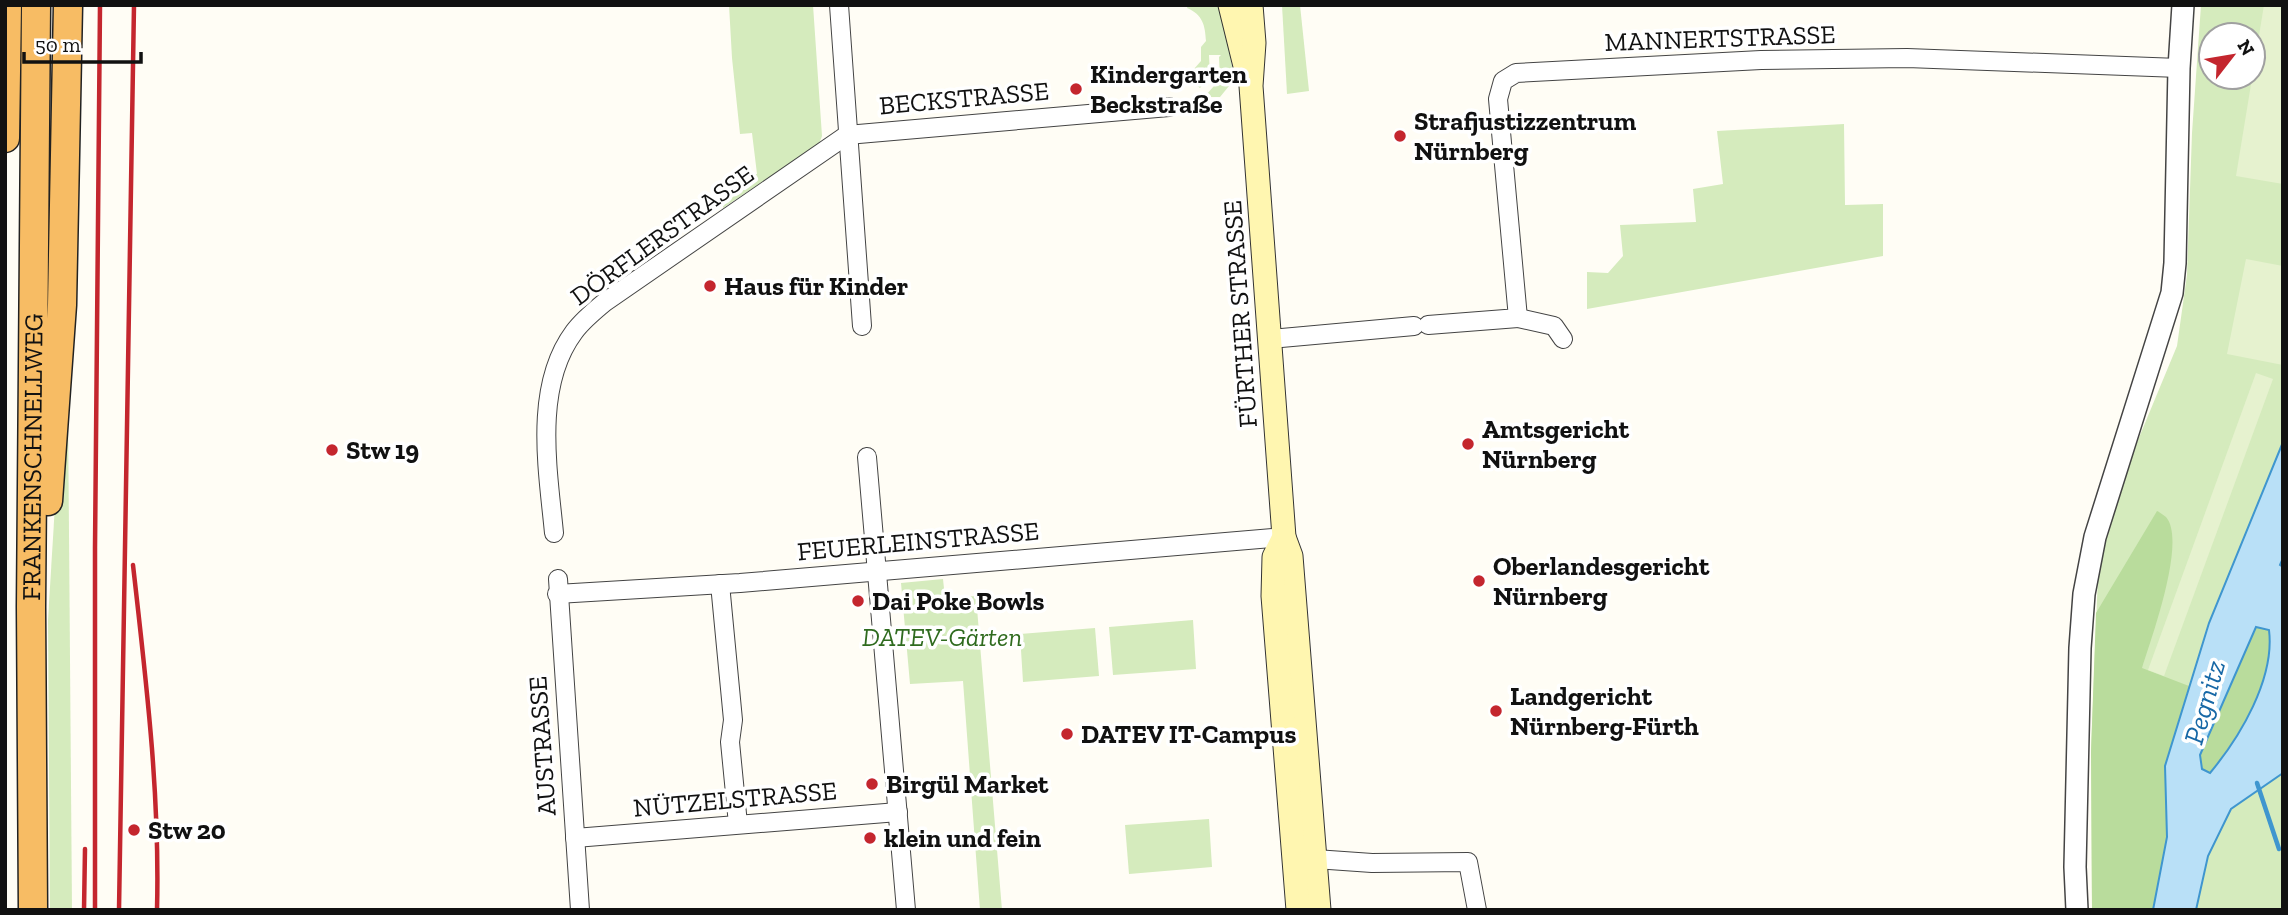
<svg xmlns="http://www.w3.org/2000/svg" width="2288" height="915" font-family="'Zilla Slab',serif">
<style>
.green{fill:#d5ebbd;fill-rule:evenodd}
.forest{fill:#b9dc9c}
.pitch{fill:#e6f2cf}
.water{fill:#b9e0f7;stroke:#3f96cf;stroke-width:2;fill-rule:evenodd}
.lines{fill:none;stroke-linecap:round;stroke-linejoin:round}
.stream{stroke:#3f96cf;stroke-width:4.5}
.minor-casing{stroke:#444;stroke-width:20}
.tertiary-casing{stroke:#444;stroke-width:24}
.secondary-casing{stroke:#333;stroke-width:25}
.trunk-casing{stroke:#222;stroke-width:31}
.minor{stroke:#fff;stroke-width:18}
.tertiary{stroke:#fff;stroke-width:21}
.secondary{stroke:#fff6b0;stroke-width:23}
.trunk{stroke:#f7bc64;stroke-width:28}
.rail{stroke:#c4262e;stroke-width:4.5}
.poi-dot{fill:#c4262e;stroke:#fff;stroke-width:2.5}
.labels{text-anchor:middle;stroke-width:7;stroke-linejoin:round;paint-order:stroke}
.street-label{font-size:26px;fill:#111;stroke:#fff}
.poi-label{font-size:26px;font-weight:bold;fill:#111;stroke:#fff;text-anchor:start}
.park-label{font-size:26px;font-style:italic;fill:#2f6b1f;stroke:#fff}
.water-label{font-size:28px;font-style:italic;fill:#1768a6;stroke:#fff}
</style>
<rect width="100%" height="100%" fill="#fffdf5"/>
<g class="green">
<polygon points="729,5 813,5 822,136 819,144 723,208 723,177 757,174 752,133 740,134 732,58"/>
<path d="M1188,5H1220L1233,71L1228,76L1229,86L1220,97H1211L1207,94L1220,79L1219,57L1221,55H1209L1210,76L1200,88L1194,83V69L1201,61V47L1206,41C1205,25 1203,15 1187,8Z"/>
<polygon points="1282,5 1300,5 1309,91 1287,94"/>
<path d="M2201,5H2283V910H2092L2091,752L2099,549L2138,440L2177,346L2187,275L2192,133ZM2211,35H2253V77H2211Z"/>
<polygon points="1844,124 1845,205 1883,204 1883,256 1587,309 1587,272 1608,273 1623,256 1620,225 1696,222 1693,189 1723,184 1717,131"/>
<polygon points="68,407 72,910 50,910 48,620 55,505"/>
<polygon points="943,579 945,598 976,596 1002,910 980,910 963,681 910,684 901,583"/>
<polygon points="1193,620 1196,669 1113,675 1109,627"/>
<polygon points="1095,628 1099,676 1023,682 1020,634"/>
<polygon points="1209,819 1212,867 1129,874 1125,825"/>
</g>
<g class="forest">
<path d="M2157,511C2158,511 2165,516 2166,517C2187,541 2151,639 2142,668L2189,686L2165,766L2167,837L2153,910H2092L2091,752L2096,613Z"/>
<path d="M2256,627L2269,630C2275,682 2240,733 2210,773L2202,769L2200,755Z"/>
</g>
<g class="pitch">
<polygon points="2264,5 2283,5 2283,184 2236,176"/>
<polygon points="2246,259 2283,266 2283,365 2227,354"/>
<polygon points="2256,373 2273,379 2164,676 2148,670"/>
</g>
<path class="water" d="M2283,442V558L2280,565L2283,567V773L2231,809L2208,856L2196,910H2153L2167,837L2165,766L2209,623ZM2256,627L2269,630C2275,679 2240,737 2210,773L2202,769L2200,755Z"/>
<g class="lines">
<polyline class="stream" points="2257,783 2279,849"/>
<defs>
<g id="minor">
<polyline points="839,5 862,326"/>
<polyline points="1518,318 1554,326 1563,339"/>
<polyline points="1428,325 1518,318 1498,99 1503,81 1516,73 1761,60 1907,58 2179,68"/>
<polyline points="1270,339 1414,326"/>
<polyline points="867,457 906,910"/>
<path d="M554,533C548,470 533,387 574,332C582,321 594,311 605,302L847,135L1169,107"/>
<polyline points="558,579 580,910"/>
<polyline points="720,584 733,720 730,742 738,824"/>
<polyline points="557,594 740,583 1284,537"/>
<polyline points="575,838 898,812"/>
<polyline points="1315,859 1372,863 1468,862 1477,910"/>
</g>
<polyline id="tertiary" points="2077,910 2075,867 2080,648 2084,594 2095,537 2172,293 2175,263 2179,68 2183,5"/>
<g id="secondary">
<polyline points="1230,5 1246,70"/>
<polyline points="1251,5 1254,43 1251,86 1284,537 1291,556 1319,910"/>
<polyline points="1284,537 1274,557 1273,596 1298,910"/>
</g>
<g id="trunk">
<polyline points="5,138 7,5"/>
<polyline points="48,501 62,305 68,5"/>
<path id="s1" d="M33,910L31,607L36,5"/>
</g>
</defs>
<use href="#minor" class="minor-casing"/>
<use href="#tertiary" class="tertiary-casing"/>
<use href="#secondary" class="secondary-casing"/>
<use href="#trunk" class="trunk-casing"/>
<use href="#minor" class="minor"/>
<use href="#tertiary" class="tertiary"/>
<use href="#secondary" class="secondary"/>
<use href="#trunk" class="trunk"/>
<g class="rail">
<path d="M133,565C146,680 160,793 157,910"/>
<polyline points="84,910 85,849"/>
<polyline points="95,910 95,548 100,5"/>
<polyline points="119,910 134,5"/>
</g>
</g>
<g class="poi-dot">
<circle cx="1076" cy="89" r="7"/>
<circle cx="1400" cy="136" r="7"/>
<circle cx="710" cy="286" r="7"/>
<circle cx="1468" cy="444" r="7"/>
<circle cx="332" cy="450" r="7"/>
<circle cx="1479" cy="581" r="7"/>
<circle cx="858" cy="601" r="7"/>
<circle cx="1496" cy="711" r="7"/>
<circle cx="1067" cy="734" r="7"/>
<circle cx="872" cy="784" r="7"/>
<circle cx="134" cy="830" r="7"/>
<circle cx="870" cy="838" r="7"/>
</g>
<g class="labels">
<g class="street-label">
<text transform="translate(1720 38) rotate(-2)" y="9">MANNERTSTRASSE</text>
<text transform="translate(964 98) rotate(-5)" y="9">BECKSTRASSE</text>
<text transform="translate(662 235) rotate(-36)" y="9">DÖRFLERSTRASSE</text>
<text transform="translate(1240 314) rotate(-94)" y="9">FÜRTHER STRASSE</text>
<text dy="9" stroke="none"><textPath href="#s1" startOffset="453">FRANKENSCHNELLWEG</textPath></text>
<text transform="translate(918 541) rotate(-5)" y="9">FEUERLEINSTRASSE</text>
<text transform="translate(542 746) rotate(-94)" y="9">AUSTRASSE</text>
<text transform="translate(735 799) rotate(-5)" y="9">NÜTZELSTRASSE</text>
</g>
<g class="poi-label">
<text x="1090" y="83">Kindergarten<tspan x="1090" dy="30">Beckstraße</tspan></text>
<text x="1414" y="130">Strafjustizzentrum<tspan x="1414" dy="30">Nürnberg</tspan></text>
<text x="724" y="295">Haus für Kinder</text>
<text x="1482" y="438">Amtsgericht<tspan x="1482" dy="30">Nürnberg</tspan></text>
<text x="346" y="459">Stw 19</text>
<text x="1493" y="575">Oberlandesgericht<tspan x="1493" dy="30">Nürnberg</tspan></text>
<text x="872" y="610">Dai Poke Bowls</text>
<text x="1510" y="705">Landgericht<tspan x="1510" dy="30">Nürnberg-Fürth</tspan></text>
<text x="1081" y="743">DATEV IT-Campus</text>
<text x="886" y="793">Birgül Market</text>
<text x="148" y="839">Stw 20</text>
<text x="884" y="847">klein und fein</text>
</g>
<g class="park-label">
<text x="942" y="646">DATEV-Gärten</text>
</g>
<g class="water-label">
<text transform="translate(2204 702) rotate(-74)" y="10">Pegnitz</text>
</g>
</g>
<rect width="2288" height="915" fill="none" stroke="#111111" stroke-width="14"/>
<g transform="translate(2232 56) rotate(59)"><circle r="33" fill="#ffffff" stroke="#a0a0a0" stroke-width="2"/>
<path d="M0-5L12 26L0 18L-12 26Z" fill="#c4262e"/>
<text y="-10" font-size="19" font-weight="bold" text-anchor="middle" fill="#111111">N</text>
</g>
<path d="M24 52v10h117v-10" fill="none" stroke="#111111" stroke-width="3.5"/>
<text x="35" y="52" font-size="21" fill="#111111" stroke="#ffffff" stroke-width="5" paint-order="stroke">50 m</text>
</svg>
